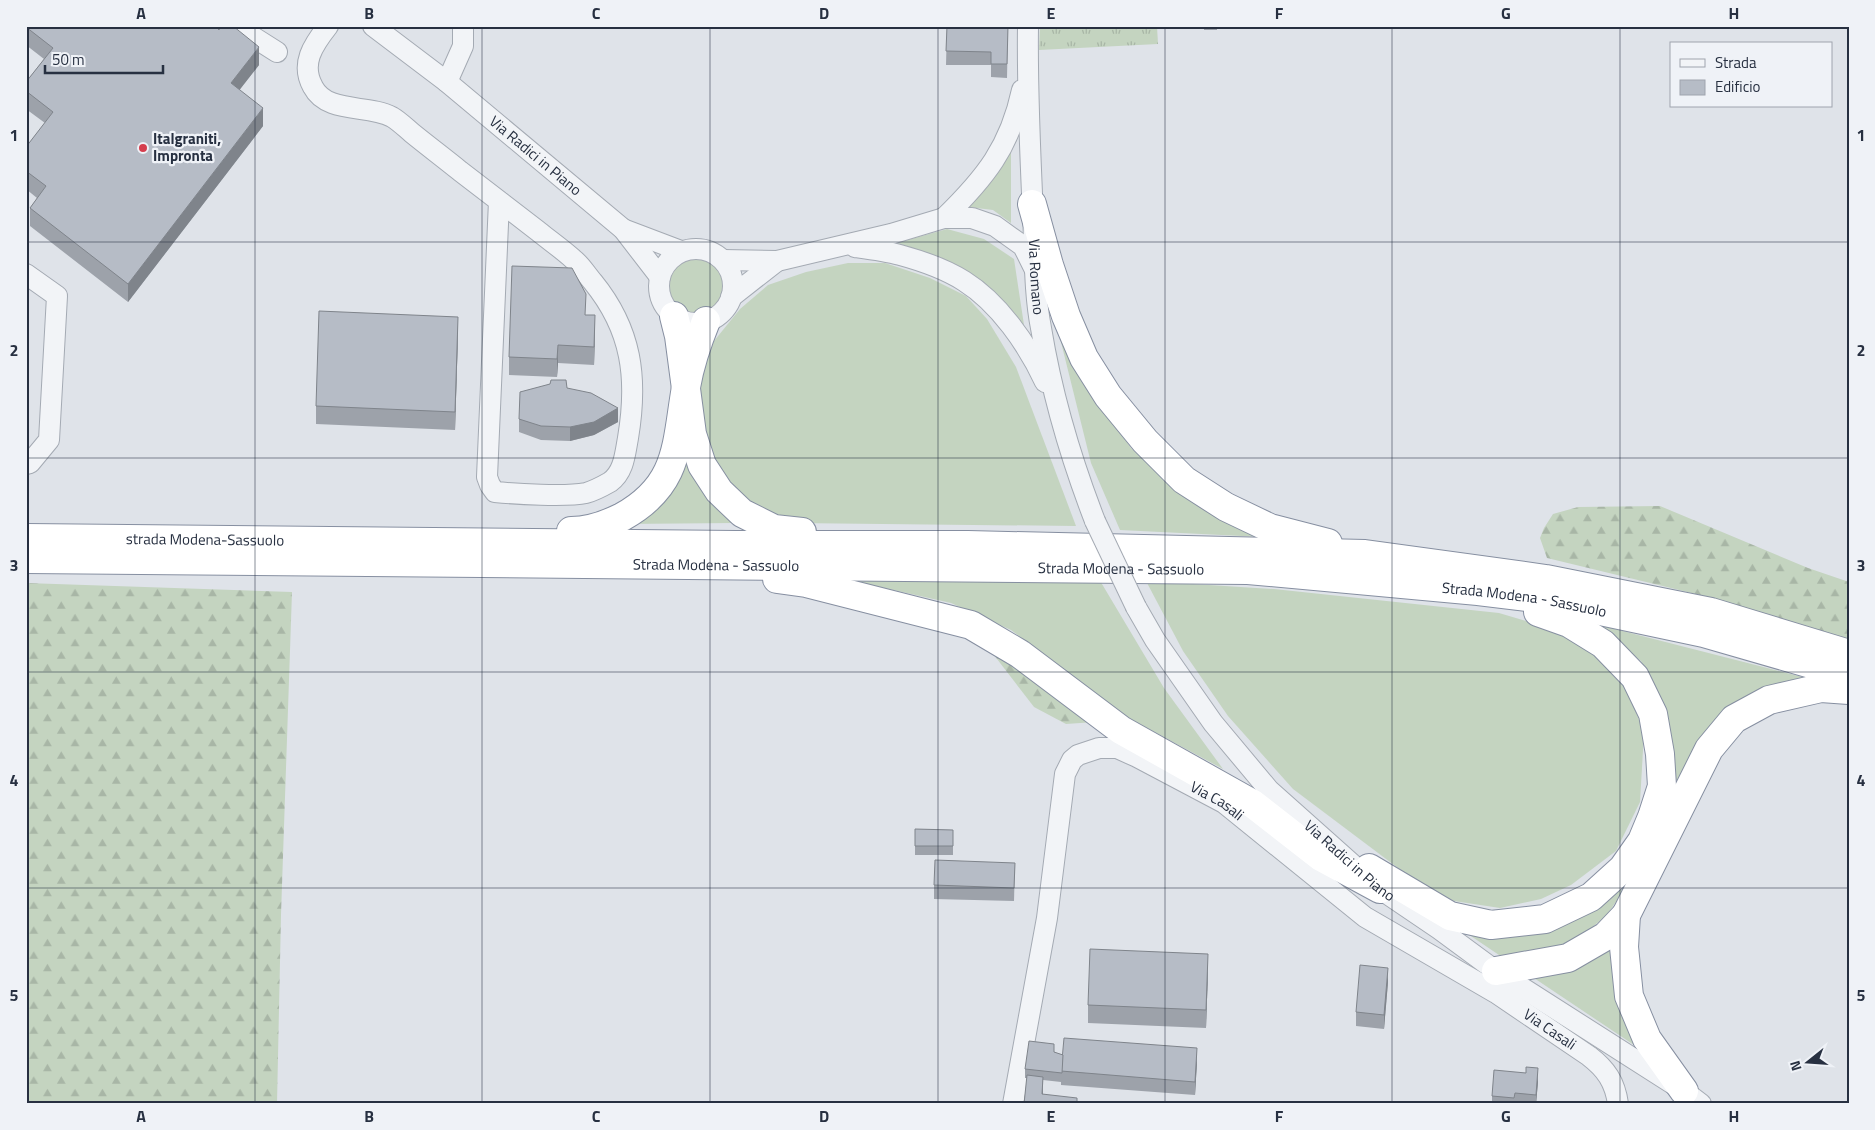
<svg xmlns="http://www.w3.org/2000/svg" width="1875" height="1130" font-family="'Titillium Web',sans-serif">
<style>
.grass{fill:#c4d4c0}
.forest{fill:url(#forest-firs)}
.park{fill:url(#park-tufts)}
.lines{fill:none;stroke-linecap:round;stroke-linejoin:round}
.minor-casing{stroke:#a4aab3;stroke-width:22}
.highway-casing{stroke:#868fa1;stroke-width:30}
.minor{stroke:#f2f4f7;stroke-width:20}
.highway{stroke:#fff;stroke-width:28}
.minor-bridge-casing{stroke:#a4aab3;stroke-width:22;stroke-linecap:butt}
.minor-bridge{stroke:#f2f4f7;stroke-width:20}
.wall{fill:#9da2aa}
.shaded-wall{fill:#7f848b}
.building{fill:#b6bcc6;stroke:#7f848b}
.grid{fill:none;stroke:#273041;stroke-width:1;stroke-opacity:0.55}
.poi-dot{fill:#d53e4e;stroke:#eff2f7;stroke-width:2}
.labels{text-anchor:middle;stroke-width:4.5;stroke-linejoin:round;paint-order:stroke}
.poi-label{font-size:15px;font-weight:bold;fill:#273041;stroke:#eff2f7;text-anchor:start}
.street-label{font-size:15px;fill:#273041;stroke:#eff2f7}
.neatline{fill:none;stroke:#273041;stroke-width:2}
.grid-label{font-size:16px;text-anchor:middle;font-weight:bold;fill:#273041}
</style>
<defs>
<pattern id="forest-firs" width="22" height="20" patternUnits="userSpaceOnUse" patternTransform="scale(1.25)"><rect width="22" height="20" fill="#c4d4c0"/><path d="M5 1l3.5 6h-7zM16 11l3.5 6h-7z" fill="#a8b6a6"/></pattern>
<pattern id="park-tufts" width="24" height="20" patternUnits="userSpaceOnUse" patternTransform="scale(1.25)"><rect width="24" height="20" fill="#c4d4c0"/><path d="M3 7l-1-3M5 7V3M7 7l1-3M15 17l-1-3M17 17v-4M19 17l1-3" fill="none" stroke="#a8b6a6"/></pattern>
</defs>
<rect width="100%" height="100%" fill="#dfe3e9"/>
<g class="grass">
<polygon points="1011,149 1011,223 993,210 968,207 995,176"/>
<polygon points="947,229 984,239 1014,259 1024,325 987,286 942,258 897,243"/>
<circle cx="697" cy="286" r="29"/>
<polygon points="848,263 885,263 930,278 966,296 987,319 1016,367 1076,526 792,523 752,505 719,472 698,421 699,377 714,341 740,309 768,285 806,272"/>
<polygon points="1058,330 1088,387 1131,448 1183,493 1262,537 1120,530 1091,463"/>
<polygon points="683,448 735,523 623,524"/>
<polygon points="836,577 1099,579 1164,688 1223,769 1123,715 1011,630 951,603"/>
<polygon points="1146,581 1274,589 1499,613 1553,629 1591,647 1627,689 1644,733 1640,802 1616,851 1571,885 1541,899 1500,908 1454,901 1406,874 1293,789 1228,716 1183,651"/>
<polygon points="1595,624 1806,678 1715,723 1674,784 1666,709 1641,661"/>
<polygon points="1643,850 1628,884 1607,915 1578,939 1549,953 1502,957 1456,926 1512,930"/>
<polygon points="1612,940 1612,972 1622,1011 1637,1047 1528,974"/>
</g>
<g class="forest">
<polygon points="1660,506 1808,568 1849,582 1849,643 1708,597 1547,558 1540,538 1544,528 1553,514 1578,507"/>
<polygon points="26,583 292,592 281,915 277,1104 26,1104"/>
<polygon points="987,646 1095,722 1066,724 1034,707"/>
</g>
<polygon class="park" points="1040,26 1157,26 1158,44 1039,50"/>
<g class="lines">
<defs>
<g id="minor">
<polyline points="236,26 277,52"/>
<path d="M328,26C313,45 300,64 313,87C327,114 368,104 392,117C399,121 406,128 412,133C428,146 444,158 460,171C486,191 512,211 538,231C549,240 562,249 573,259C581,265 586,274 593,282C632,330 638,378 628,438C625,454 624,472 610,482C603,486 593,491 586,493C566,497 516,494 495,492L490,485L487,477L499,201"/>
<path id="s1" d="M373,26L447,82L623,229L660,277"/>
<path id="s2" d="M1028,26C1027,89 1030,152 1033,215C1035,253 1034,292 1041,328C1052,395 1071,459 1095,521"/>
<polyline points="447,82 463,46 463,26"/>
<path d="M944,218C985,178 1010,147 1022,90"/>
<polyline points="623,229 681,251"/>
<path d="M855,247C870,249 886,251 900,255C922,261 945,269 964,281C999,303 1028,345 1045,382"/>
<circle cx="696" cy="286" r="37"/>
<polyline points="723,260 777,261 891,234 944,218 972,218 995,226 1023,246 1034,268"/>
<polyline points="26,274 57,296 49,440 30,463 26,464"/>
<polyline points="731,297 777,261"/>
<path id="s3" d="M1136,607L1155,640L1213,723L1269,790L1380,889L1439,929L1496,971L1684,1091L1701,1104"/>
<path id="s4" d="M1013,1104L1047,918L1065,774L1072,760L1078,755L1099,748H1117L1137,757L1224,803L1365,917L1496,993L1589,1056C1606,1069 1615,1082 1618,1104"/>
</g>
<g id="highway">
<polyline points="1032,204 1049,265 1066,316 1084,358 1108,396 1145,441 1184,480 1226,507 1270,528 1328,543"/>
<polyline points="674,316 679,336 692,434 702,465 719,491 742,513 774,529 802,532"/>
<path d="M571,531C589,531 606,525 622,517C680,485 676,444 686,387C690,364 697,343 706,321"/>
<path id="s5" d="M26,538L736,545H968L1365,554L1546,579L1711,612L1849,654"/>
<path id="s6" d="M26,559L1248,570L1478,591L1544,599L1704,633L1849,675"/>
<polyline points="777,579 806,583 971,625 1020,654 1121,730 1253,804 1321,857 1380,889"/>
<polyline points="1369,868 1450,916 1491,925 1545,919 1591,897 1623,868 1642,841 1652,817 1662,786 1660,754 1653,714 1635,677 1603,644 1569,623 1538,612"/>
<polyline points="1496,971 1568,958 1606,936 1626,915"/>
<polyline points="1684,1091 1647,1039 1629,996 1624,947 1626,915 1709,749 1734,719 1769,700 1821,688 1849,690"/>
</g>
</defs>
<use href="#minor" class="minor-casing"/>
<use href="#highway" class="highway-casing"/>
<use href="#minor" class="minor"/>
<use href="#highway" class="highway"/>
<defs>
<polyline id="minor-bridge" points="1095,521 1136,607"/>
</defs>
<use href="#minor-bridge" class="minor-bridge-casing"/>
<use href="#minor-bridge" class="minor-bridge"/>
</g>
<g class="wall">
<polygon points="26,26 259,65 239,90 263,126 128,302 30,226 30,208 37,198 26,189 26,147 45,123 26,109 26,82 44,59 26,45"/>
<polygon points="947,26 1008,26 1007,78 991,77 991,65 946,65"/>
<polygon points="1170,26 1217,26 1217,30 1204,30 1204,27 1170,28"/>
<polygon points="586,315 595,333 594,365 558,363 557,377 509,375 509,357"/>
<polygon points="458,335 455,430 316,424 316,406"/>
<polygon points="567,388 618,422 594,435 570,441 541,440 519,432 519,419"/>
<polygon points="915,829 953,830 953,855 915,855"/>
<polygon points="1015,863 1014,901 934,899 934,885"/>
<polygon points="1208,972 1206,1028 1088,1023 1088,1005"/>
<polygon points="1388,982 1384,1029 1356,1026 1356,1012"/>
<polygon points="1054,1052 1063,1055 1197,1062 1195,1095 1061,1085 1061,1082 1043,1080 1043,1094 1077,1104 1024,1104 1027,1078 1025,1078 1025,1069"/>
<polygon points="1538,1082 1536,1104 1492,1104 1492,1096"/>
</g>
<g class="shaded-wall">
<polygon points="259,47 259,65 231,101 231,83"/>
<polygon points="263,108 263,126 128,302 128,284"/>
<polygon points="595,315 595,333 594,365 594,347"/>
<polygon points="458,317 458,335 455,430 455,412"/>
<polygon points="558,345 558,363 557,377 557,359"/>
<polygon points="618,408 618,422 594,435 570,441 570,427"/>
<polygon points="1208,954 1208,972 1206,1028 1206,1010"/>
<polygon points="1388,968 1388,982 1384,1029 1384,1015"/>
<polygon points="1197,1048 1197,1062 1195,1095 1195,1082"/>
<polygon points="1538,1068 1538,1082 1536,1104 1536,1095"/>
<polygon points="1043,1077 1043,1091 1042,1104 1042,1094"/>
</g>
<g class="building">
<polygon points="26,26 215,26 219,30 221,26 233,26 259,47 231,83 263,108 128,284 30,208 46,186 26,171 26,147 53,112 26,91 26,82 53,48 26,27"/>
<polygon points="947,26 1008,26 1007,64 991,64 991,52 946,51"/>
<polygon points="512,266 572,268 586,294 585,315 595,315 594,347 558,345 557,359 509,357"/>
<polygon points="319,311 458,317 455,412 316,406"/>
<polygon points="551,380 566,380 567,388 591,393 618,408 594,422 570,427 541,426 519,419 520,392 550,384"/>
<polygon points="915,829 953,830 953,846 915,846"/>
<polygon points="935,860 1015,863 1014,888 934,885"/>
<polygon points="1090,949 1208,954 1206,1010 1088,1005"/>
<polygon points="1360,965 1388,968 1384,1015 1356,1012"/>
<polygon points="1064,1038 1197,1048 1195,1082 1061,1071"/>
<polygon points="1029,1041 1054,1044 1054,1052 1063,1055 1062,1073 1025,1069"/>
<polygon points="1526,1067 1538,1068 1536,1095 1515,1093 1514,1098 1492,1096 1494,1070 1526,1073"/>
<polygon points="1027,1075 1043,1077 1042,1094 1077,1098 1077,1104 1024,1104"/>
</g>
<path class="grid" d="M255,26V1104M482,26V1104M710,26V1104M938,26V1104M1165,26V1104M1392,26V1104M1620,26V1104M26,242H1849M26,458H1849M26,672H1849M26,888H1849"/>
<circle class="poi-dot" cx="143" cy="148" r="5"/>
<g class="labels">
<g class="poi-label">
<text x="153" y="144">Italgraniti,<tspan x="153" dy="17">Impronta</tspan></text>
</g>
<g class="street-label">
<text dy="5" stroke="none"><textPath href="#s1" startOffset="208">Via Radici in Piano</textPath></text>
<text dy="5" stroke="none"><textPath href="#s2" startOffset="251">Via Romano</textPath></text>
<text dy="5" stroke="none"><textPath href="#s5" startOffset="179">strada Modena-Sassuolo</textPath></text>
<text dy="5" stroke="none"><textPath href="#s6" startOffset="690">Strada Modena - Sassuolo</textPath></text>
<text dy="5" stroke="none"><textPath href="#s6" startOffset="1095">Strada Modena - Sassuolo</textPath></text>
<text dy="5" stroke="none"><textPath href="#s6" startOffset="1500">Strada Modena - Sassuolo</textPath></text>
<text dy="5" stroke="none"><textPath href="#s4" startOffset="511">Via Casali</textPath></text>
<text dy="5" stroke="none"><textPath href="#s3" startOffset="334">Via Radici in Piano</textPath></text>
<text dy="5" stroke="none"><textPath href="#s4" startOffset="916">Via Casali</textPath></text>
</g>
</g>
<rect width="1875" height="1130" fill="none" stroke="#eff2f7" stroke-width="55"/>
<rect x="1670" y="42" width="162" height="65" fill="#eff2f7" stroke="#9fa4ae"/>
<rect x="1680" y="59" width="25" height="8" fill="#f2f4f7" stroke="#9fa4ae"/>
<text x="1715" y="68" font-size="15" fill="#273041">Strada</text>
<rect x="1680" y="80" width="25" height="15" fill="#b6bcc6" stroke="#9fa4ae"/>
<text x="1715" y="92" font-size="15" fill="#273041">Edificio</text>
<g transform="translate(1808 1062) rotate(253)" stroke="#eff2f7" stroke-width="4" paint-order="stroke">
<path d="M0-4L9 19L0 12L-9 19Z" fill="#273041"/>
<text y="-8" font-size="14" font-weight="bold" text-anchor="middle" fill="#273041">N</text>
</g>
<path d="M45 65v8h118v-8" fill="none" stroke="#273041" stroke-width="2.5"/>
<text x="52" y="65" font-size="15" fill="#273041" stroke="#eff2f7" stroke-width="4" paint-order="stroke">50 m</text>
<rect x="28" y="28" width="1820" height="1074" class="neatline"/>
<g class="grid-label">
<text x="141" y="19">A</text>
<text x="369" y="19">B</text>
<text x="596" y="19">C</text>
<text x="824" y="19">D</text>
<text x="1051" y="19">E</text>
<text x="1279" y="19">F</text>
<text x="1506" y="19">G</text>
<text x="1734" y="19">H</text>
<text x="14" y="141">1</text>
<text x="1861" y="141">1</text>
<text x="14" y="356">2</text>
<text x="1861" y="356">2</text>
<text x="14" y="571">3</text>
<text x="1861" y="571">3</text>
<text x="14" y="786">4</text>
<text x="1861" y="786">4</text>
<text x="14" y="1001">5</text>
<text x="1861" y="1001">5</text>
<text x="141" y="1122">A</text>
<text x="369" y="1122">B</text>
<text x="596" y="1122">C</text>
<text x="824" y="1122">D</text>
<text x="1051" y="1122">E</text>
<text x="1279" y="1122">F</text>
<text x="1506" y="1122">G</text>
<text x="1734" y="1122">H</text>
</g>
</svg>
